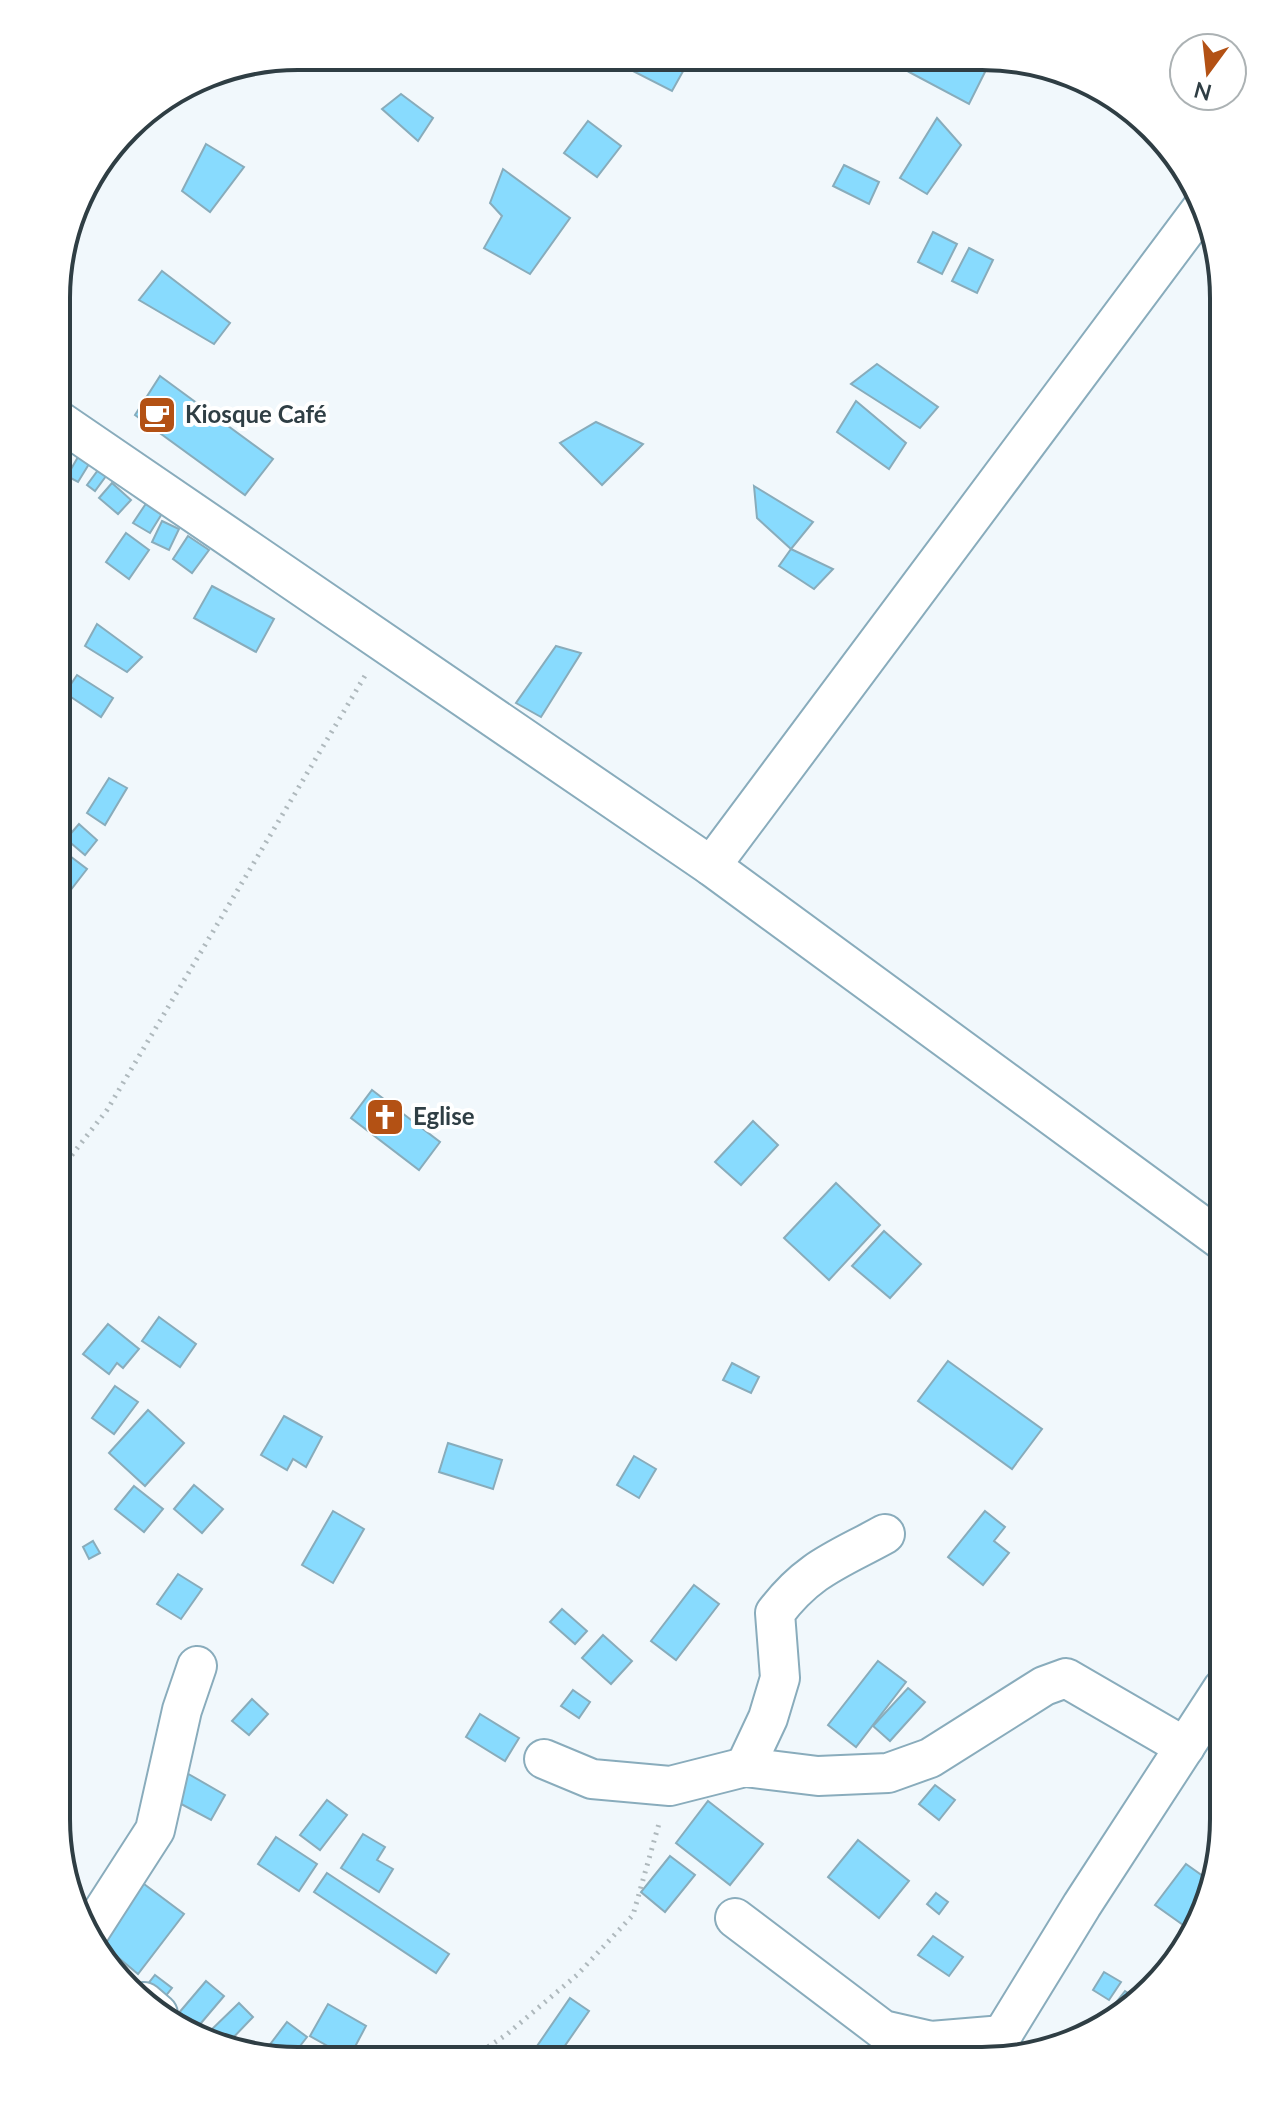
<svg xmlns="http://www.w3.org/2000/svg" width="1280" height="2117" font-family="Lato,sans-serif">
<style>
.building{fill:#88dbfe;stroke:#88acbb;stroke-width:2}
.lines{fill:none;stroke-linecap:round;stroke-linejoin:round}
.minor-casing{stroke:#89acbc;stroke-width:42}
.path{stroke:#afb9bd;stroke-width:5;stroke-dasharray:2 6;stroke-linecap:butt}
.minor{stroke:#fff;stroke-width:38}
.labels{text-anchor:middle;stroke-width:8;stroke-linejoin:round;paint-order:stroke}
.poi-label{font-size:24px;font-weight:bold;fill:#2f3e44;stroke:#fff;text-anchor:start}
.rim{fill:none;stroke:#2f3e44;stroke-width:4}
</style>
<rect width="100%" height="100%" fill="#f1f8fc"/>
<g class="building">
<polygon points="628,57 691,57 672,91 621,65"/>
<polygon points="925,58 992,58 969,104 909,72"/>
<polygon points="401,94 433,118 418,141 382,109"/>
<polygon points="937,118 961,145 927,194 900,178"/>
<polygon points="588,121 621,146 597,177 564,153"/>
<polygon points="206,144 244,167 210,212 182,191"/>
<polygon points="844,165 879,182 869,204 833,186"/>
<polygon points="503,169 570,218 530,274 484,248 502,216 490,203"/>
<polygon points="933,232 957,244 942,274 918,262"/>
<polygon points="969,248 993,260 977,293 952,281"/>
<polygon points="162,271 230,323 214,344 139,300"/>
<polygon points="877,364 938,407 920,428 851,384"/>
<polygon points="160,376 273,459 245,495 135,415"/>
<polygon points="856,401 906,443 889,469 837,432"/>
<polygon points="596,422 643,444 602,485 560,443"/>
<polygon points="78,457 89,464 78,482 67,476"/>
<polygon points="101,466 109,472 95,491 87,485"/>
<polygon points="112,483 131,500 118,514 99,498"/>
<polygon points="754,486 813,522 791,549 757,518"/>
<polygon points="147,502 163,512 150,533 133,523"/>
<polygon points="162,521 179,529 169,550 152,542"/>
<polygon points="126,533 149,550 129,579 106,562"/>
<polygon points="188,536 209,550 192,573 173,559"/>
<polygon points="791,549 833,569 814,589 779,566"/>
<polygon points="212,586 274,619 256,652 194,618"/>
<polygon points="97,624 142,657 127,672 85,646"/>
<polygon points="556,646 581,653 541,717 516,703"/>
<polygon points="77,675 113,698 101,717 65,693"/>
<polygon points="109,778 127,788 105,825 87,813"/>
<polygon points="79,824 97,840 85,855 66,839"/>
<polygon points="66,853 87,869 63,900 57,896 57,864"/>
<polygon points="372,1090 440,1142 419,1170 351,1118"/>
<polygon points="753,1121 778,1145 741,1185 715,1162"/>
<polygon points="836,1183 880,1225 829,1280 784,1238"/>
<polygon points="884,1231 921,1264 890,1298 852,1266"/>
<polygon points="159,1317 196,1344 180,1367 142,1341"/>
<polygon points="108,1324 139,1349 123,1368 117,1363 109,1374 83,1354"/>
<polygon points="948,1361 1042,1429 1012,1469 918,1401"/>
<polygon points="732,1363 759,1377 751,1393 723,1380"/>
<polygon points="115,1386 138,1402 114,1434 92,1418"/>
<polygon points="148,1410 184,1443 145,1486 109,1453"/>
<polygon points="284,1416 322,1437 306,1467 293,1459 287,1470 261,1455"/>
<polygon points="448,1443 502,1460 493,1489 439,1472"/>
<polygon points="634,1456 656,1469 639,1498 617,1485"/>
<polygon points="194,1485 223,1509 202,1533 174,1509"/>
<polygon points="134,1486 163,1509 144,1532 115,1509"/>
<polygon points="333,1511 364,1529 333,1583 302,1565"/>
<polygon points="985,1511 1005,1527 994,1541 1009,1553 983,1585 948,1557"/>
<polygon points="93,1541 100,1553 89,1559 83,1547"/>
<polygon points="178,1574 202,1589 181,1619 157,1604"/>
<polygon points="694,1585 719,1604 676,1660 651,1641"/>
<polygon points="562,1609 587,1631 575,1644 550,1622"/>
<polygon points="603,1635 632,1661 611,1684 582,1658"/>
<polygon points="878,1661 906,1682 856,1747 828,1725"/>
<polygon points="908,1688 925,1702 890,1741 873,1726"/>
<polygon points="573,1690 590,1702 579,1718 561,1706"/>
<polygon points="252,1699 268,1714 249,1735 232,1721"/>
<polygon points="480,1714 519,1738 505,1761 466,1737"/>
<polygon points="185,1772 225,1795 211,1820 170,1798"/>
<polygon points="935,1785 955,1800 939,1820 919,1804"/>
<polygon points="327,1800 347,1815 320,1850 300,1835"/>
<polygon points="708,1801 763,1844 730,1885 676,1843"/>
<polygon points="363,1834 385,1847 377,1860 393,1869 379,1892 341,1868"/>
<polygon points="276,1837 317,1864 299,1891 258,1864"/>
<polygon points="858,1840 909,1881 879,1918 828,1877"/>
<polygon points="670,1856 695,1875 665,1912 641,1892"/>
<polygon points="1186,1864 1214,1884 1211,1897 1193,1932 1155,1905"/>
<polygon points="327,1873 449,1954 436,1973 314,1892"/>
<polygon points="140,1881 184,1914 138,1974 96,1939"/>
<polygon points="936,1893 948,1902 939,1914 927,1904"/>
<polygon points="933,1936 963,1957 949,1976 918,1955"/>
<polygon points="1104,1972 1121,1982 1109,2000 1093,1990"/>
<polygon points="155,1975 172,1988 160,2003 143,1990"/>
<polygon points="206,1981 224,1996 196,2029 178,2014"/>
<polygon points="1125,1991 1134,1997 1099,2024"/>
<polygon points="570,1998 589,2011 555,2060 551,2060 535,2049"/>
<polygon points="239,2003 253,2017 228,2043 207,2034"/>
<polygon points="328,2004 366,2026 349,2058 310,2036"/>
<polygon points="287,2022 307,2037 290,2059 268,2059 262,2055"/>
</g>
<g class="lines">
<defs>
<g id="minor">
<polyline points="58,420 711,866 1224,1242"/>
<polyline points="711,866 1205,204"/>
<polyline points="544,1759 592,1779 670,1786 745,1767 818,1776 888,1773 930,1758 1044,1686 1066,1678 1185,1747"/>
<path d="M745,1767L768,1718L780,1678L775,1613C809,1568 838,1560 885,1534"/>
<polyline points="735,1918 883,2030 931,2041 1003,2035"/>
<polyline points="90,1931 155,1830 182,1710 197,1666"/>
<polyline points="144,2002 158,2014"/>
<polyline points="987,2060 1082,1905 1223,1688"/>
</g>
</defs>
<use href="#minor" class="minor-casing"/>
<g class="path">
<polyline points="57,1174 107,1110 366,674"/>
<polyline points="468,2060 506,2035 577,1975 633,1915 660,1820"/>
</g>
<use href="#minor" class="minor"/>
</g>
<defs>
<symbol id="cafe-square" viewBox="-11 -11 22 22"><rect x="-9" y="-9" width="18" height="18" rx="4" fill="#b35114" stroke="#fff"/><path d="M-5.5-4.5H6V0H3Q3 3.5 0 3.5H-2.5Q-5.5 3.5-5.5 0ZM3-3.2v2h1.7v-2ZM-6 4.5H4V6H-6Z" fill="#fff"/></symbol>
<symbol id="church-square" viewBox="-11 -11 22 22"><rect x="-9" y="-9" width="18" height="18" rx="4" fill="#b35114" stroke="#fff"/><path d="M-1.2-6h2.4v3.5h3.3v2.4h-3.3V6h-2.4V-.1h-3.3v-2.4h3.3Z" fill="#fff"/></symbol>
</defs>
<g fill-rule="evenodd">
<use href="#cafe-square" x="135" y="393" width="44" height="44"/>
<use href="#church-square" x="363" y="1095" width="44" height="44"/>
</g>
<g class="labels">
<g class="poi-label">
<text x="185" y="423">Kiosque Café</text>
<text x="413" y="1125">Eglise</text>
</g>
</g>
<path d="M0 0H1280V2117H0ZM298 70H982A228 228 0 0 1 1210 298V1819A228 228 0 0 1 982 2047H298A228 228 0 0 1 70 1819V298A228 228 0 0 1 298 70Z" fill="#fff" fill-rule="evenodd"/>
<path class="rim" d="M298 70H982A228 228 0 0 1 1210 298V1819A228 228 0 0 1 982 2047H298A228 228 0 0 1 70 1819V298A228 228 0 0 1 298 70Z"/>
<g transform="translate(1208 72) rotate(195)"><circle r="38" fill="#ffffff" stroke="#acb2b4" stroke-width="2"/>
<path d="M0-6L14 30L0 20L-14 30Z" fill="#b35114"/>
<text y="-12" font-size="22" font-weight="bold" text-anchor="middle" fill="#2f3e44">N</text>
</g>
</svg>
